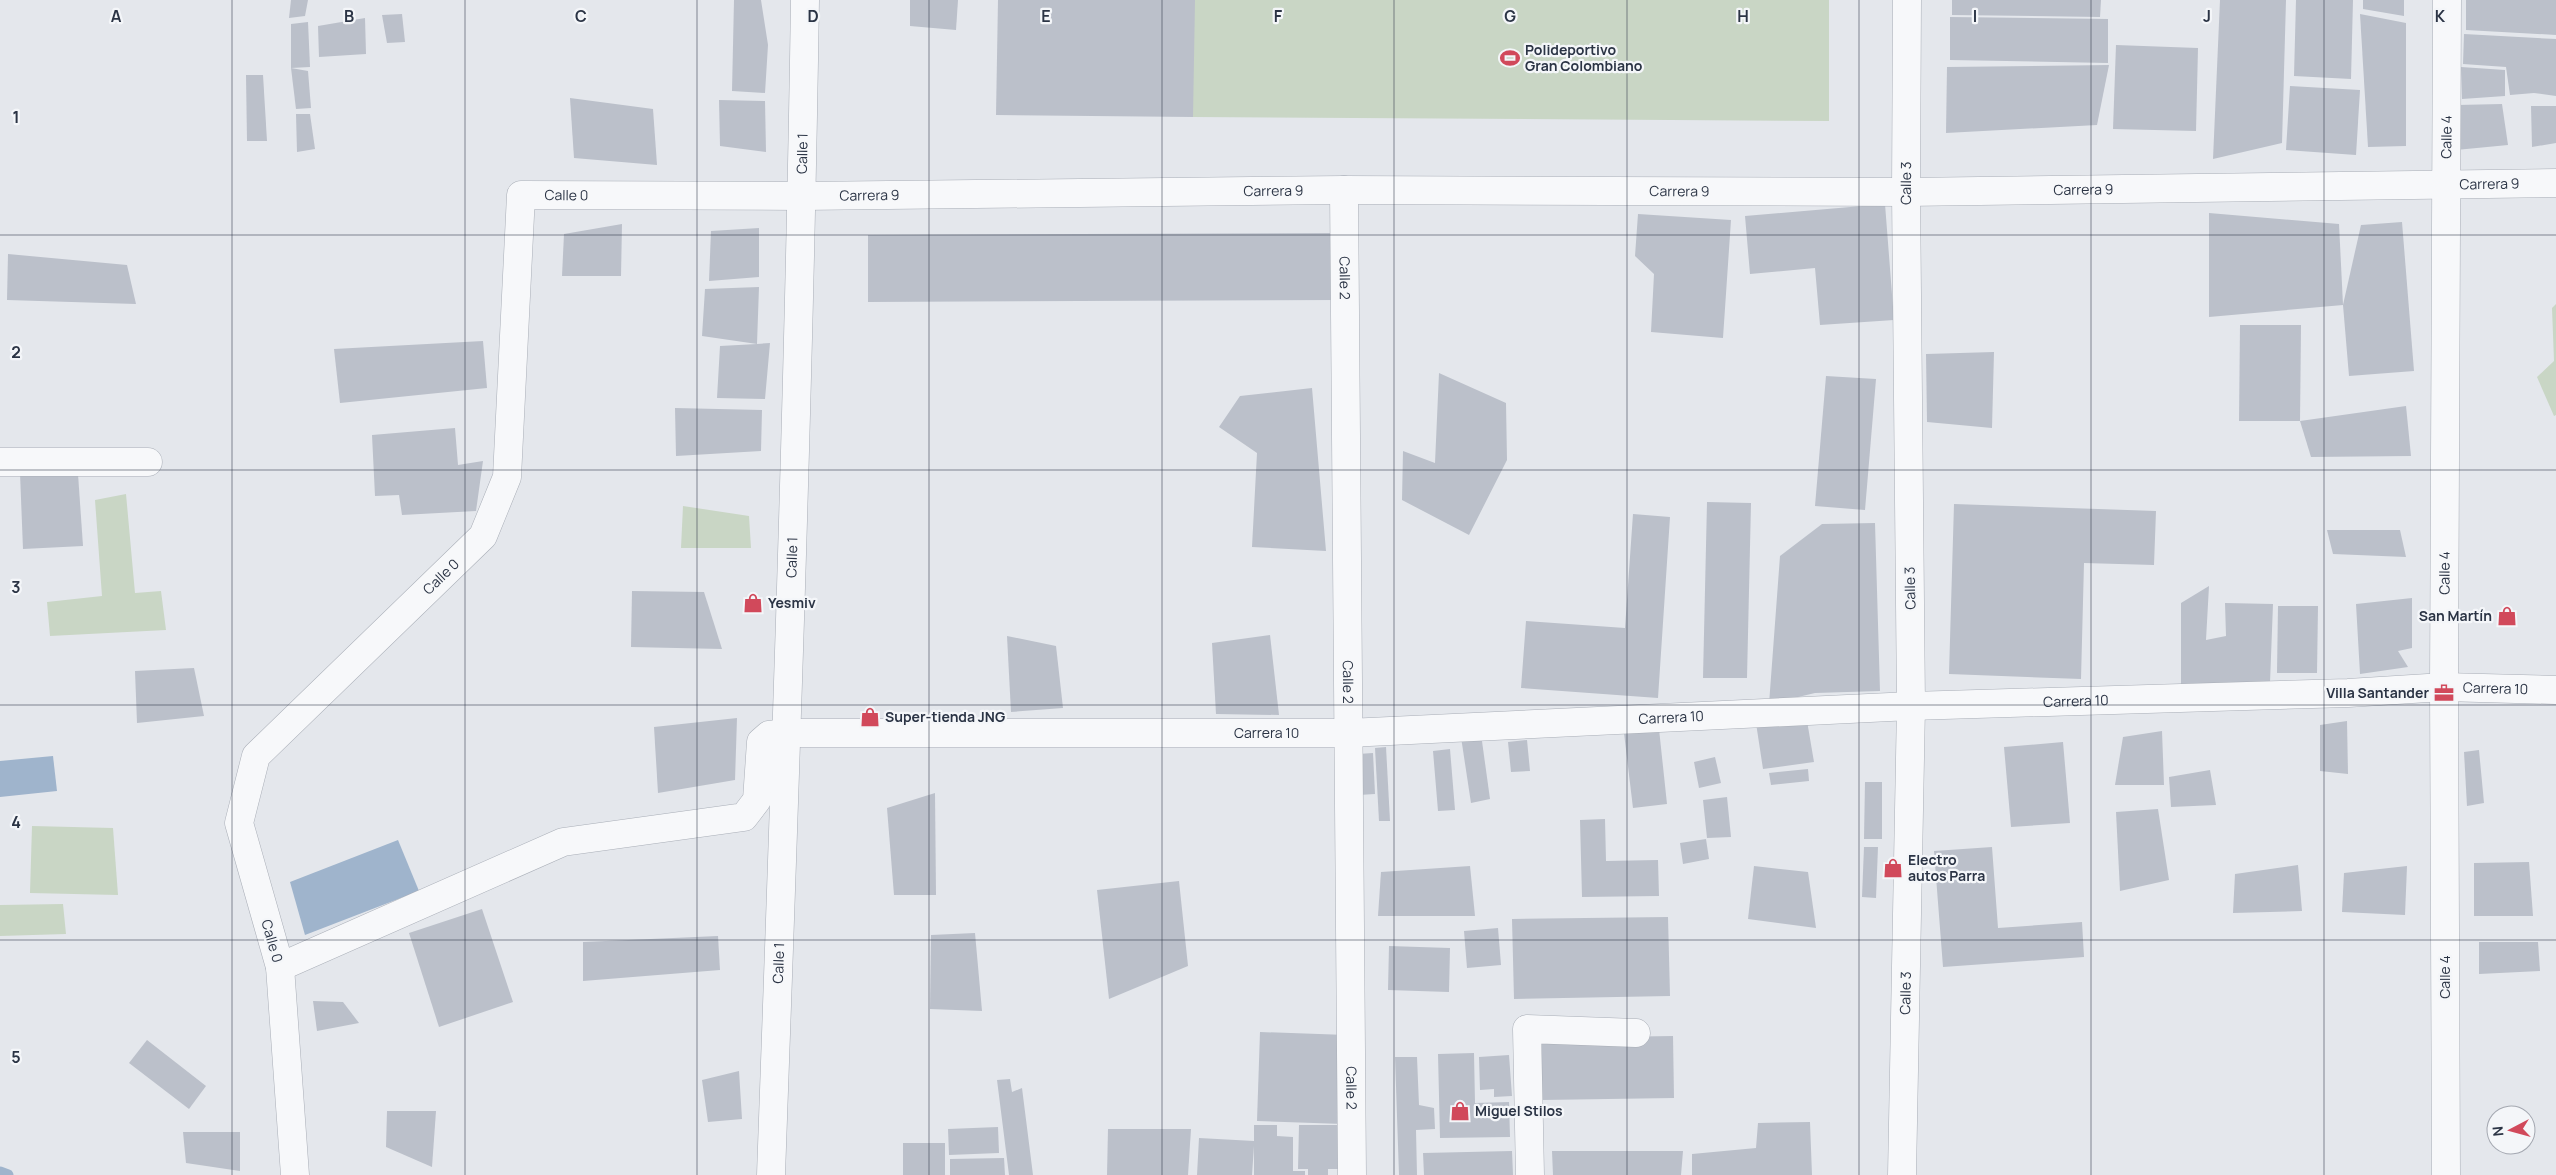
<svg xmlns="http://www.w3.org/2000/svg" width="2556" height="1175" font-family="Manrope,sans-serif">
<style>
.green{fill:#c9d6c5}
.water{fill:#9fb4cc}
.lines{fill:none;stroke-linecap:round;stroke-linejoin:round}
.stream{stroke:#9fb4cc;stroke-width:11}
.building{fill:#bbc0ca}
.minor-casing{stroke:#a9aeb7;stroke-width:29}
.minor{stroke:#f7f8fa;stroke-width:28}
.grid{fill:none;stroke:#2b3445;stroke-width:1;stroke-opacity:0.55}
.labels{text-anchor:middle;stroke-width:4.5;stroke-linejoin:round;paint-order:stroke}
.poi-label{font-size:14px;font-weight:bold;fill:#2b3445;stroke:#f4f6f9;text-anchor:start}
.street-label{font-size:14px;fill:#2b3445;stroke:#f4f6f9}
.grid-label{font-size:16px;text-anchor:middle;font-weight:bold;fill:#2b3445;stroke:#f4f6f9;stroke-width:4.5;stroke-linejoin:round;paint-order:stroke}
</style>
<rect width="100%" height="100%" fill="#e4e7ec"/>
<g class="green">
<polygon points="1190,0 1829,0 1829,121 1193,117"/>
<polygon points="2556,304 2556,415 2554,416 2537,377 2554,361 2552,308"/>
<polygon points="126,494 135,593 161,591 166,630 50,636 47,602 102,596 95,500"/>
<polygon points="683,506 749,516 751,548 681,548"/>
<polygon points="32,826 113,828 118,895 30,893"/>
<polygon points="63,904 66,934 0,936 0,905"/>
</g>
<g class="water">
<polygon points="53,756 57,791 0,797 0,761"/>
<polygon points="398,840 419,891 305,935 290,882"/>
</g>
<g class="lines">
<polyline class="stream" points="0,1172 8,1175"/>
</g>
<g class="building">
<polygon points="291,0 308,0 305,16 289,18"/>
<polygon points="734,0 761,0 768,45 765,93 732,91"/>
<polygon points="910,0 958,0 956,30 910,26"/>
<polygon points="998,0 1195,0 1193,117 996,115"/>
<polygon points="1952,0 2101,0 2100,17 1952,15"/>
<polygon points="2220,0 2286,0 2282,143 2213,159"/>
<polygon points="2296,0 2353,0 2351,79 2294,76"/>
<polygon points="2363,0 2404,0 2404,16 2363,9"/>
<polygon points="2466,0 2556,0 2556,35 2466,30"/>
<polygon points="402,14 405,42 387,43 382,15"/>
<polygon points="2360,14 2406,23 2406,146 2368,147"/>
<polygon points="1950,17 2108,19 2108,63 1950,60"/>
<polygon points="365,18 366,54 319,57 318,26"/>
<polygon points="308,22 310,67 291,68 291,24"/>
<polygon points="2464,34 2556,39 2556,96 2534,93 2510,95 2506,67 2463,64"/>
<polygon points="2116,45 2198,48 2196,131 2113,129"/>
<polygon points="2109,65 2097,125 1946,133 1947,67"/>
<polygon points="2461,67 2505,70 2505,96 2462,99"/>
<polygon points="291,68 308,71 311,108 296,109"/>
<polygon points="246,75 263,75 267,141 247,141"/>
<polygon points="2290,86 2360,90 2356,155 2286,150"/>
<polygon points="570,98 653,109 657,165 574,158"/>
<polygon points="719,100 765,101 766,152 720,146"/>
<polygon points="2502,104 2508,145 2456,150 2457,105"/>
<polygon points="2531,106 2556,106 2556,143 2532,147"/>
<polygon points="296,114 310,114 315,149 297,152"/>
<polygon points="1885,204 1894,320 1820,325 1815,268 1750,274 1745,216"/>
<polygon points="2209,213 2339,224 2343,305 2209,317"/>
<polygon points="1638,214 1731,220 1723,338 1651,332 1654,274 1635,256"/>
<polygon points="2402,222 2414,371 2349,376 2343,305 2361,225"/>
<polygon points="622,224 621,276 562,276 564,234"/>
<polygon points="759,228 759,277 709,281 711,231"/>
<polygon points="1340,233 1340,300 868,302 868,235"/>
<polygon points="8,254 127,265 136,304 7,300"/>
<polygon points="759,287 757,344 770,343 765,399 717,398 720,346 757,344 702,336 705,289"/>
<polygon points="2240,325 2301,325 2300,421 2239,421"/>
<polygon points="483,341 487,388 340,403 334,349"/>
<polygon points="1994,352 1992,428 1927,422 1926,354"/>
<polygon points="1439,373 1506,403 1507,460 1469,535 1402,500 1403,451 1435,463"/>
<polygon points="1826,376 1876,379 1865,510 1815,506"/>
<polygon points="1312,388 1326,551 1252,547 1257,453 1219,427 1240,396"/>
<polygon points="2406,406 2411,456 2311,457 2300,421"/>
<polygon points="675,408 762,410 761,451 676,456"/>
<polygon points="455,428 458,465 483,461 476,511 402,515 399,495 375,496 372,435"/>
<polygon points="20,473 78,474 83,546 23,549"/>
<polygon points="1707,502 1751,503 1747,678 1703,678"/>
<polygon points="1954,504 2156,511 2154,565 2084,563 2081,679 1949,674"/>
<polygon points="1633,514 1670,517 1658,698 1521,688 1526,621 1625,628"/>
<polygon points="1875,523 1880,691 1815,693 1769,704 1780,556 1822,524"/>
<polygon points="2327,530 2400,530 2406,557 2333,554"/>
<polygon points="2209,586 2206,640 2226,636 2225,603 2273,604 2270,683 2181,684 2181,603"/>
<polygon points="632,591 704,592 722,649 631,647"/>
<polygon points="2412,598 2412,648 2398,651 2408,667 2360,674 2356,604"/>
<polygon points="2278,606 2318,606 2317,673 2277,673"/>
<polygon points="1270,635 1279,715 1216,714 1212,643"/>
<polygon points="1007,636 1056,646 1063,708 1011,712"/>
<polygon points="194,668 204,716 137,723 135,671"/>
<polygon points="1806,715 1814,762 1763,769 1756,723"/>
<polygon points="737,718 735,780 658,793 654,727"/>
<polygon points="2347,721 2348,774 2320,771 2320,725"/>
<polygon points="1659,729 1667,804 1633,808 1624,733"/>
<polygon points="2162,731 2164,785 2115,785 2123,737"/>
<polygon points="1481,734 1490,799 1471,803 1461,737"/>
<polygon points="1527,740 1530,771 1511,772 1508,742"/>
<polygon points="2063,742 2070,823 2011,827 2004,747"/>
<polygon points="1386,747 1390,821 1379,821 1375,748"/>
<polygon points="1450,749 1455,810 1438,811 1433,751"/>
<polygon points="2479,750 2484,803 2467,806 2464,752"/>
<polygon points="1373,753 1375,794 1359,795 1358,754"/>
<polygon points="1715,757 1721,783 1699,788 1694,762"/>
<polygon points="1808,769 1809,781 1771,785 1769,773"/>
<polygon points="2210,770 2216,805 2171,807 2169,777"/>
<polygon points="1865,782 1882,782 1882,839 1864,839"/>
<polygon points="935,793 936,895 894,895 887,808"/>
<polygon points="1727,797 1731,837 1707,838 1703,800"/>
<polygon points="2158,809 2169,880 2120,891 2116,812"/>
<polygon points="1605,819 1606,861 1658,860 1659,896 1582,897 1580,820"/>
<polygon points="1706,839 1709,859 1683,864 1680,843"/>
<polygon points="1864,847 1878,847 1876,898 1862,897"/>
<polygon points="1992,847 1998,928 2082,922 2084,957 1943,967 1934,851"/>
<polygon points="2529,862 2533,916 2474,916 2474,863"/>
<polygon points="2298,865 2302,911 2233,913 2235,874"/>
<polygon points="1470,866 1475,916 1378,916 1381,872"/>
<polygon points="1754,866 1808,872 1816,928 1748,919"/>
<polygon points="2407,866 2405,915 2342,912 2344,873"/>
<polygon points="1179,881 1188,966 1109,999 1097,890"/>
<polygon points="482,909 513,1002 439,1027 409,933"/>
<polygon points="1668,917 1670,996 1514,999 1512,919"/>
<polygon points="1498,928 1501,965 1467,968 1464,931"/>
<polygon points="975,933 982,1011 930,1009 931,935"/>
<polygon points="718,936 720,970 583,981 583,942"/>
<polygon points="2479,942 2538,942 2540,971 2479,974"/>
<polygon points="1389,946 1450,948 1449,992 1388,990"/>
<polygon points="313,1001 343,1002 359,1023 317,1031"/>
<polygon points="1260,1032 1347,1035 1343,1124 1257,1121"/>
<polygon points="1673,1036 1674,1098 1542,1100 1542,1038"/>
<polygon points="147,1040 206,1086 189,1109 129,1063"/>
<polygon points="1474,1053 1475,1103 1509,1102 1510,1137 1440,1138 1438,1054"/>
<polygon points="1509,1055 1512,1096 1494,1097 1494,1089 1480,1090 1479,1057"/>
<polygon points="1395,1057 1417,1057 1419,1105 1434,1108 1435,1129 1416,1130 1417,1175 1399,1175"/>
<polygon points="739,1071 742,1119 708,1122 702,1080"/>
<polygon points="1010,1079 1012,1092 1022,1088 1033,1175 1009,1175 997,1080"/>
<polygon points="387,1111 436,1111 432,1167 386,1147"/>
<polygon points="1810,1122 1812,1175 1692,1175 1692,1154 1756,1148 1758,1123"/>
<polygon points="1254,1125 1277,1125 1277,1136 1293,1137 1293,1171 1305,1171 1305,1175 1254,1175 1254,1146 1252,1175 1197,1175 1199,1138 1254,1141"/>
<polygon points="1299,1125 1339,1125 1338,1169 1328,1169 1328,1175 1308,1175 1308,1169 1298,1169"/>
<polygon points="998,1127 999,1153 949,1155 948,1129"/>
<polygon points="1108,1129 1191,1129 1188,1175 1107,1175"/>
<polygon points="183,1132 240,1132 240,1171 186,1163"/>
<rect x="903" y="1143" width="42" height="32"/>
<polygon points="1512,1151 1513,1175 1424,1175 1423,1153"/>
<polygon points="1552,1151 1683,1151 1681,1175 1553,1175"/>
<polygon points="1004,1158 1005,1175 950,1175 950,1159"/>
</g>
<g class="lines">
<defs>
<g id="minor">
<path id="s1" d="M1344,190L1352,1175"/>
<polyline points="0,462 148,462"/>
<path id="s2" d="M280,967L563,842L744,817L757,800L761,742L769,735L787,733H1348L1911,706L2348,693L2444,687L2556,690"/>
<path id="s3" d="M295,1175L280,967L239,823L256,756L483,536L507,477L521,195L802,196L1344,190L1906,192L2556,183"/>
<path id="s4" d="M771,1175C785,783 799,392 805,0"/>
<polyline points="1530,1175 1527,1029 1636,1033"/>
<path id="s5" d="M1902,1175L1911,706L1906,192L1907,0"/>
<path id="s6" d="M2446,1175L2444,687L2447,0"/>
</g>
</defs>
<use href="#minor" class="minor-casing"/>
<use href="#minor" class="minor"/>
</g>
<path class="grid" d="M232,0V1175M465,0V1175M697,0V1175M929,0V1175M1162,0V1175M1394,0V1175M1627,0V1175M1859,0V1175M2091,0V1175M2324,0V1175M0,235H2556M0,470H2556M0,705H2556M0,940H2556"/>
<defs>
<symbol id="stadium-bare" viewBox="-9 -9 18 18"><path d="M0-5a6.5 5 0 1 0 0 10a6.5 5 0 1 0 0-10ZM-3.5-1.8h7v3.6h-7Z" fill="#d1495b" stroke="#f4f6f9" stroke-width="2.5" paint-order="stroke"/></symbol>
<symbol id="shop-bare" viewBox="-9 -9 18 18"><path d="M-5-2.5h2.3a2.7 3.5 0 0 1 5.4 0H5L5.5 6h-11ZM-1.5-2.5h3a1.5 2.3 0 0 0-3 0Z" fill="#d1495b" stroke="#f4f6f9" stroke-width="2.5" paint-order="stroke"/></symbol>
<symbol id="office-bare" viewBox="-9 -9 18 18"><path d="M-6-3h4V-5.5h4V-3h4V5H-6ZM-1-4.5V-3h2v-1.5ZM-6 0V1H6V0Z" fill="#d1495b" stroke="#f4f6f9" stroke-width="2.5" paint-order="stroke"/></symbol>
</defs>
<g fill-rule="evenodd">
<use href="#stadium-bare" x="1496" y="44" width="28" height="28"/>
<use href="#shop-bare" x="739" y="589" width="28" height="28"/>
<use href="#shop-bare" x="2493" y="602" width="28" height="28"/>
<use href="#office-bare" x="2430" y="679" width="28" height="28"/>
<use href="#shop-bare" x="856" y="703" width="28" height="28"/>
<use href="#shop-bare" x="1879" y="854" width="28" height="28"/>
<use href="#shop-bare" x="1446" y="1097" width="28" height="28"/>
</g>
<g class="labels">
<g class="poi-label">
<text x="1525" y="55">Polideportivo<tspan x="1525" dy="16">Gran Colombiano</tspan></text>
<text x="768" y="608">Yesmiv</text>
<text x="2492" y="621" text-anchor="end">San Martín</text>
<text x="2429" y="698" text-anchor="end">Villa Santander</text>
<text x="885" y="722">Super-tienda JNG</text>
<text x="1908" y="865">Electro<tspan x="1908" dy="16">autos Parra</tspan></text>
<text x="1475" y="1116">Miguel Stilos</text>
</g>
<g class="street-label">
<text dy="5" stroke="none"><textPath href="#s6" startOffset="1038">Calle 4</textPath></text>
<text dy="5" stroke="none"><textPath href="#s4" startOffset="1022">Calle 1</textPath></text>
<text dy="5" stroke="none"><textPath href="#s5" startOffset="992">Calle 3</textPath></text>
<text dy="5" stroke="none"><textPath href="#s3" startOffset="3058">Carrera 9</textPath></text>
<text dy="5" stroke="none"><textPath href="#s3" startOffset="2652">Carrera 9</textPath></text>
<text dy="5" stroke="none"><textPath href="#s3" startOffset="1842">Carrera 9</textPath></text>
<text dy="5" stroke="none"><textPath href="#s3" startOffset="2248">Carrera 9</textPath></text>
<text dy="5" stroke="none"><textPath href="#s3" startOffset="1135">Calle 0</textPath></text>
<text dy="5" stroke="none"><textPath href="#s3" startOffset="1438">Carrera 9</textPath></text>
<text dy="5" stroke="none"><textPath href="#s1" startOffset="88">Calle 2</textPath></text>
<text dy="5" stroke="none"><textPath href="#s4" startOffset="618">Calle 1</textPath></text>
<text dy="5" stroke="none"><textPath href="#s6" startOffset="602">Calle 4</textPath></text>
<text dy="5" stroke="none"><textPath href="#s3" startOffset="685">Calle 0</textPath></text>
<text transform="translate(1910 588) rotate(-91)" y="5">Calle 3</text>
<text dy="5" stroke="none"><textPath href="#s1" startOffset="492">Calle 2</textPath></text>
<text dy="5" stroke="none"><textPath href="#s2" startOffset="2310">Carrera 10</textPath></text>
<text dy="5" stroke="none"><textPath href="#s2" startOffset="1890">Carrera 10</textPath></text>
<text dy="5" stroke="none"><textPath href="#s2" startOffset="1485">Carrera 10</textPath></text>
<text dy="5" stroke="none"><textPath href="#s2" startOffset="1080">Carrera 10</textPath></text>
<text transform="translate(272 941) rotate(74)" y="5">Calle 0</text>
<text dy="5" stroke="none"><textPath href="#s4" startOffset="212">Calle 1</textPath></text>
<text transform="translate(2445 977) rotate(-90)" y="5">Calle 4</text>
<text dy="5" stroke="none"><textPath href="#s5" startOffset="182">Calle 3</textPath></text>
<text dy="5" stroke="none"><textPath href="#s1" startOffset="898">Calle 2</textPath></text>
</g>
</g>
<g class="grid-label">
<text x="116" y="22">A</text>
<text x="349" y="22">B</text>
<text x="581" y="22">C</text>
<text x="813" y="22">D</text>
<text x="1046" y="22">E</text>
<text x="1278" y="22">F</text>
<text x="1510" y="22">G</text>
<text x="1743" y="22">H</text>
<text x="1975" y="22">I</text>
<text x="2207" y="22">J</text>
<text x="2440" y="22">K</text>
<text x="16" y="123">1</text>
<text x="16" y="358">2</text>
<text x="16" y="593">3</text>
<text x="16" y="828">4</text>
<text x="16" y="1063">5</text>
</g>
<g transform="translate(2511 1130) rotate(264)"><circle r="24" fill="#f4f6f9" stroke="#a4a8b1"/>
<path d="M0-4L9 19L0 12L-9 19Z" fill="#d1495b"/>
<text y="-8" font-size="14" font-weight="bold" text-anchor="middle" fill="#2b3445">N</text>
</g>
</svg>
